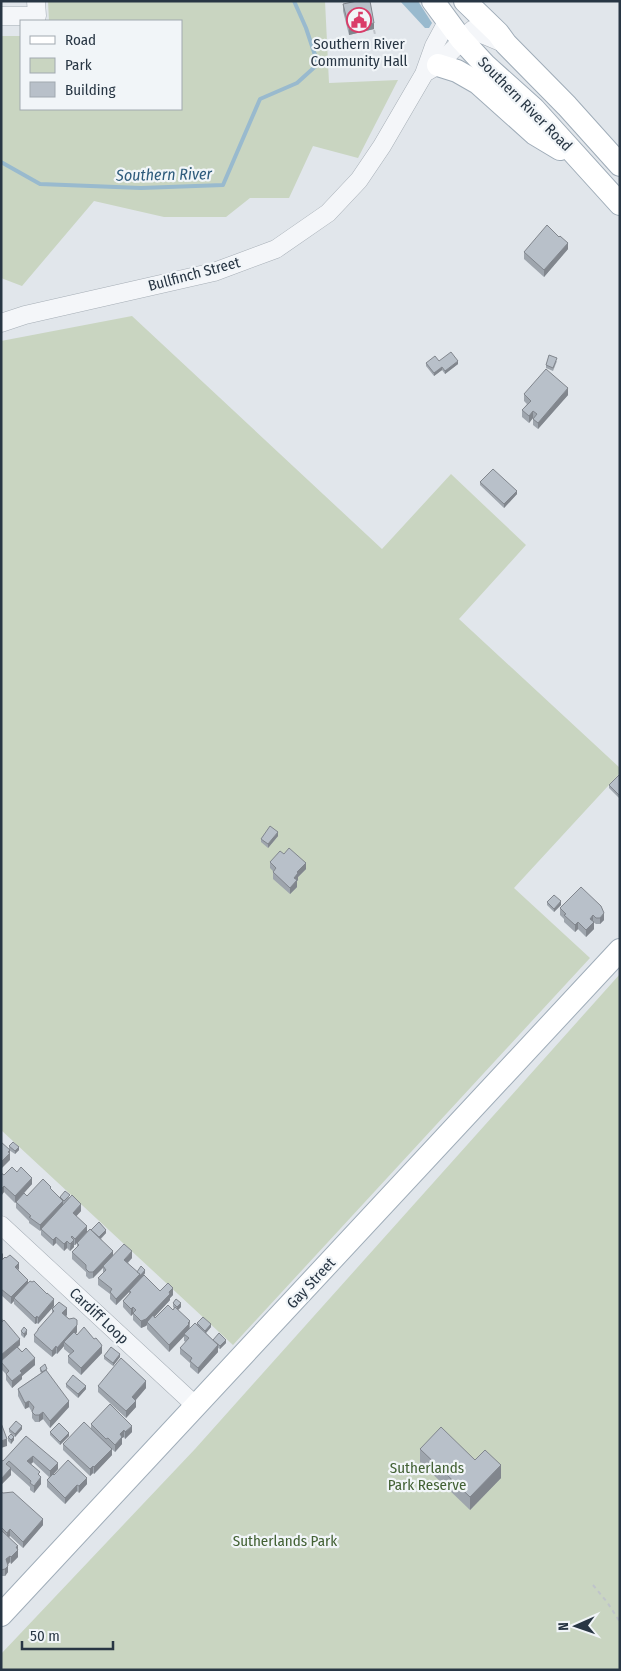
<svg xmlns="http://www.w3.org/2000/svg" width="621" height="1671" font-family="'Fira Sans Condensed',sans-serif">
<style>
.green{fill:#c9d5c1}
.water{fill:#99bace}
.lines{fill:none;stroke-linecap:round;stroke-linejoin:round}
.stream{stroke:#99bace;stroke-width:4}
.minor-casing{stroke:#a6aeb6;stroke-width:19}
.major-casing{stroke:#9facb8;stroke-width:24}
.path{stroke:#bfc4ca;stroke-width:2;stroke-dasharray:4 4;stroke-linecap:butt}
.minor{stroke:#f4f6f9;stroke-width:18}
.major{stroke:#fff;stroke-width:22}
.wall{fill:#9ea5ad}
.shaded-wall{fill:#81868d}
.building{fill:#b8c0c9;stroke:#81868d}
.labels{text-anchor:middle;stroke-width:4.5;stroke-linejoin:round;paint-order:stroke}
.poi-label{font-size:15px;fill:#283644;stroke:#f1f5f8}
.street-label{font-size:15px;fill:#283644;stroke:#f1f5f8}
.park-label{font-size:15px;fill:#426134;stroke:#f1f5f8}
.water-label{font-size:16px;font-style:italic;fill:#2e5b7c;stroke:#f1f5f8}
</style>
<rect width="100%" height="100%" fill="#e1e6eb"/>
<g class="green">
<polygon points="48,1 325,1 329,83 398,80 358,158 313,146 289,198 250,198 226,217 164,217 94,201 22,286 1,278 1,36 21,36 21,109 181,109 181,21 49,21"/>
<polygon points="132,316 382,549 451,474 526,545 459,619 620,768 620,773 514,888 590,958 233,1345 1,1130 1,341"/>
<polygon points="620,974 620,1670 1,1670 1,1654 195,1449"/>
</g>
<polygon class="water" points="400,1 418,1 432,23 429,28 425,28"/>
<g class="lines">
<polyline class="stream" points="1,162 40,184 141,188 223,185 260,99 297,83 318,64 306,28 294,1"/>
<defs>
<g id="minor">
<polyline points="1,16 37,16 36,1"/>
<polyline points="428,71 438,65 472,30 503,43"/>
<polyline points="1,323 25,315 214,272 276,249 328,213 359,180 382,146 424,74 434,46 448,20"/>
<polyline points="1,1225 196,1406"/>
</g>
<g id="major">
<polyline points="433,1 461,39 485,65 534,109 620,204"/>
<polyline points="465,1 498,33 506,44 567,106 620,165"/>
<polyline points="438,65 457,71 478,83 535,134 560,149"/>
<polyline points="1,1615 620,950"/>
</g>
</defs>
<use href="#minor" class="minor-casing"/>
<use href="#major" class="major-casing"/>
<g class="path">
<polyline points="374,30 378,48"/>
<polyline points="593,1585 607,1602 620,1622"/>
</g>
<use href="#minor" class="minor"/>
<use href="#major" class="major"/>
</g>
<g class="wall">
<polygon points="343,4 374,29 349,35 343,11"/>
<polygon points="559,237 568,249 544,277 524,259 524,252"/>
<polygon points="439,361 458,364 445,374 442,370 434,376 426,366 426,363"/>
<polygon points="557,361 553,371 546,368 546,365"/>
<polygon points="524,394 568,395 538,429 533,425 533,418 529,423 522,417 522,410 527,404 524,401"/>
<polygon points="480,482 517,494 504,508 480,485"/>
<polygon points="620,774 620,799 609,788 609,785"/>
<polygon points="278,836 268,848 261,842 261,839"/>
<polygon points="284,854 306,869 298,877 298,880 297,881 297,887 290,894 273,879 273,871 270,868 270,862"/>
<polygon points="581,887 604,920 600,924 596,924 593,922 594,929 586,937 578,929 575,932 564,922 564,919 560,915 560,908"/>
<polygon points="547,902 561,905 554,912 547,905"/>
<polygon points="9,1146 19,1150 15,1154 9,1150"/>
<polygon points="1,1173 4,1175 32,1184 24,1193 27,1196 51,1190 60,1198 70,1197 81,1211 76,1216 87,1232 91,1230 106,1233 101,1239 113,1256 132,1258 128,1263 137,1272 145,1273 144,1275 160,1291 173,1295 170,1298 170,1300 154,1317 155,1318 173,1310 174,1308 173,1307 173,1303 181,1307 178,1310 190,1327 189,1329 197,1325 197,1323 211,1327 206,1333 213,1340 226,1343 220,1349 218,1348 218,1352 198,1374 190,1367 190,1363 180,1354 180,1348 186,1342 184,1341 184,1336 169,1352 147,1329 147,1325 141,1328 133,1320 133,1314 131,1316 123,1307 123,1301 129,1294 129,1292 116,1305 110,1299 110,1294 98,1285 98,1278 103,1273 103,1268 93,1278 89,1279 86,1276 86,1272 72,1259 72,1252 77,1247 77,1243 75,1245 74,1245 74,1247 70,1251 67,1248 64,1251 56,1243 53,1246 41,1235 41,1230 40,1231 29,1223 29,1221 16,1208 16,1202 15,1203 4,1192 1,1196"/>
<polygon points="1,1251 3,1259 18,1270 28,1283 54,1306 38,1324 37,1323 35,1324 14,1304 14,1301 11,1304 1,1295"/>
<polygon points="52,1309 67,1315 66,1316 69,1319 77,1320 77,1332 76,1334 102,1353 81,1375 68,1363 68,1356 70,1354 64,1349 64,1346 57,1354 56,1353 52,1357 34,1342 34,1335 38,1331 38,1329 52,1314"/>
<polygon points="1,1317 20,1345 18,1347 35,1365 22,1376 22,1379 12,1388 6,1380 6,1374 1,1369"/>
<polygon points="21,1331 27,1334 24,1338 21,1335"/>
<polygon points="104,1356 120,1357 113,1366 104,1359"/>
<polygon points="40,1368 47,1372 69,1407 50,1428 43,1419 39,1422 35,1422 32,1418 32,1412 29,1407 25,1409 18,1396 18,1389 41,1373 40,1371"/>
<polygon points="66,1384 86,1389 78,1398 66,1387"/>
<polygon points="98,1386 146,1388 136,1400 136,1407 126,1418 98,1392"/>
<polygon points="91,1424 132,1432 125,1439 124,1437 122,1438 122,1444 115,1452 107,1445 112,1455 94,1474 93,1473 90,1476 63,1450 63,1444 91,1428"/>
<polygon points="9,1429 22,1429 15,1437 9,1432"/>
<polygon points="50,1432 69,1436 60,1445 50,1435"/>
<polygon points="26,1436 58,1469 53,1475 87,1484 79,1493 77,1491 65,1504 47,1487 47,1480 49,1477 33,1462 31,1464 40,1476 41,1484 34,1493 30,1490 30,1487 11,1470 11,1475 1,1485 1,1460 3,1461"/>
<polygon points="8,1437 14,1440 11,1444 8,1441"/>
<polygon points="420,1449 475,1460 501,1478 470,1510 420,1462"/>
<polygon points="1,1492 43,1525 23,1548 10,1536 9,1537 18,1549 18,1557 11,1564 10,1562 8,1565 8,1572 5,1576 1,1576"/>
</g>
<g class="shaded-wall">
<polygon points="374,23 374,29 349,35 349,28"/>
<polygon points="568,243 568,249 544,277 544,270"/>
<polygon points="458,361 458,364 445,374 445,371"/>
<polygon points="442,367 442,370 434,376 434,373"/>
<polygon points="568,388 568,395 538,429 538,423"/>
<polygon points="533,411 533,418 529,423 529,416"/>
<polygon points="517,491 517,494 504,508 504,504"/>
<polygon points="278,832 278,836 268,848 268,844"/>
<polygon points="306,863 306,869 298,877 298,880 297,881 297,887 290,894 290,888 297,872"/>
<polygon points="561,901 561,905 554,912 554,909"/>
<polygon points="604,913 604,920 600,924 600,918"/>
<polygon points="593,915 593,922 590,919"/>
<polygon points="578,922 578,929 575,932 575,925"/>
<polygon points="594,922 594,929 586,937 586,930"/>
<polygon points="19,1147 19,1150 15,1154 15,1151"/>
<polygon points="10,1150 10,1160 1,1169 1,1162"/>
<polygon points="32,1178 32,1184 15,1203 15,1196"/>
<polygon points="4,1186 4,1192 1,1196 1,1189"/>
<polygon points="63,1201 63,1207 41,1229 40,1231 40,1225"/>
<polygon points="81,1204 81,1211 73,1220 73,1213"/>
<polygon points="87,1226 87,1232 75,1245 75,1239"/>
<polygon points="106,1230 106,1233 98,1241 98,1238"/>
<polygon points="72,1236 72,1243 74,1240 74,1247 70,1251 71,1237"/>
<polygon points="56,1237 56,1243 53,1246 53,1240"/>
<polygon points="67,1241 67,1248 64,1251 64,1244"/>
<polygon points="113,1251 113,1257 93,1278 93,1272"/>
<polygon points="132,1251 132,1258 124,1266 124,1260"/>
<polygon points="3,1253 3,1260 1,1261 1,1255"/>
<polygon points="19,1263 19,1270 15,1267"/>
<polygon points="145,1270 145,1273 140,1279 140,1276"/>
<polygon points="140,1274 140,1281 129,1291 129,1292 116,1305 116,1299"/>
<polygon points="28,1280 28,1286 14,1298 14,1301 11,1304 11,1297"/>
<polygon points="173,1288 173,1295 170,1298 170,1300 148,1324 147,1322 147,1325 146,1326 141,1328 141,1321"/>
<polygon points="54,1299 54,1306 38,1324 38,1318"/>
<polygon points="181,1303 181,1307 177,1311 177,1307"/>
<polygon points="133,1307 133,1314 131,1316 131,1309"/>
<polygon points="67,1308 67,1315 62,1320 62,1313"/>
<polygon points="37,1316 37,1323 35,1324 35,1318"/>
<polygon points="190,1321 189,1331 169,1352 169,1345"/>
<polygon points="211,1324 211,1327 205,1334 205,1331"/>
<polygon points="77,1325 77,1332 66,1344 64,1342 64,1346 57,1354 57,1348"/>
<polygon points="27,1330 27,1334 24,1338 24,1334"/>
<polygon points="20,1339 20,1345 1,1362 1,1355"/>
<polygon points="226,1340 226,1343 220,1349 220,1346"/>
<polygon points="218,1345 218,1352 198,1374 198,1368"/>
<polygon points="56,1346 56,1353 52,1357 52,1351"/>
<polygon points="102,1346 102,1353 81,1375 81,1368"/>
<polygon points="120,1354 120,1357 113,1366 113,1363"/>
<polygon points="35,1358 35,1365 22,1376 22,1379 12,1388 12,1381 20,1371"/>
<polygon points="146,1381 146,1388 132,1404 132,1397"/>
<polygon points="86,1386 86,1389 78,1398 78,1394"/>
<polygon points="29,1401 29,1407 25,1409 25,1403"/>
<polygon points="69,1401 69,1407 50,1428 50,1421"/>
<polygon points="136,1401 136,1407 126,1418 126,1411"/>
<polygon points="43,1412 43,1419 39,1422 39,1415"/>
<polygon points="22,1426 22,1429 15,1437 15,1434"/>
<polygon points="132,1426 132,1432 125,1439 125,1432"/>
<polygon points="124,1430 124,1437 122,1438 122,1444 115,1452 115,1445 120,1434"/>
<polygon points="69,1433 69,1436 60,1445 60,1442"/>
<polygon points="14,1437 14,1440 11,1444 11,1440"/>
<polygon points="7,1439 7,1446 1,1448 1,1441"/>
<polygon points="112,1449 112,1455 94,1474 94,1467"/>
<polygon points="33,1456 33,1462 27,1468 27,1461"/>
<polygon points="58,1463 58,1469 50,1478 50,1471"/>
<polygon points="501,1465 501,1478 470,1510 470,1497"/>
<polygon points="93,1466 93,1473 90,1476 90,1469"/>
<polygon points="11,1468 11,1475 1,1485 1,1479"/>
<polygon points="41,1477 41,1484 34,1493 34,1486"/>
<polygon points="87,1478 87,1484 79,1493 79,1486"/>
<polygon points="77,1485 77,1491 65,1504 65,1498"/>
<polygon points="43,1519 43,1525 23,1548 23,1542"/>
<polygon points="10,1529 10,1536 7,1539 7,1533"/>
<polygon points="18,1546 18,1557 11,1564 11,1557 16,1547"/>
<polygon points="10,1556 10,1562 6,1566 6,1559"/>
<polygon points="8,1566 8,1572 5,1576 5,1569"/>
</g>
<g class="building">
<polygon points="357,1 370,1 374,23 349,28 343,4"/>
<polygon points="547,225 559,237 560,236 568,243 544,270 524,252"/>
<polygon points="451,352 458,361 445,371 442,367 434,373 426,363 435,356 439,361"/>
<polygon points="549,355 557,358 553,368 546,365"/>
<polygon points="546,369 568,388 538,423 533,419 537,414 533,411 529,416 522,410 531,401 524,394"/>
<polygon points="493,469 517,491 504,504 480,482"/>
<polygon points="620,774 620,796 609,785"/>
<polygon points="270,826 278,832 268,844 261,839"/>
<polygon points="289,848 306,863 297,872 298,873 294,878 297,880 290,888 273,872 276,868 270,862 280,851 284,854"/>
<polygon points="581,887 601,906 604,913 600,918 596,918 593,915 590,919 594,922 586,930 578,922 575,925 564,915 566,914 560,908"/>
<polygon points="554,895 561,901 554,909 547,902"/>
<polygon points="1,1142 10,1150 8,1152 10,1153 1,1162"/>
<polygon points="13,1142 19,1147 15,1151 9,1146"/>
<polygon points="12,1167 17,1172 21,1167 32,1178 15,1196 4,1186 1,1189 1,1173 4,1175"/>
<polygon points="43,1179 51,1187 50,1188 63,1201 40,1225 29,1217 31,1216 16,1202 24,1193 27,1196"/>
<polygon points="65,1191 70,1195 64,1201 60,1197"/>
<polygon points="72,1195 81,1204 73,1213 87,1226 75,1239 72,1236 71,1237 74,1240 70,1244 67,1241 64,1244 56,1237 53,1240 41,1229"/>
<polygon points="99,1222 106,1230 99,1237 91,1230"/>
<polygon points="90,1229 113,1251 93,1272 89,1272 86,1269 86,1265 72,1252 79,1245 77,1243"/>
<polygon points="124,1244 132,1251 124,1260 140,1274 116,1299 110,1292 112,1289 98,1278 106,1270 103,1266"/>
<polygon points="10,1255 19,1263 15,1267 28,1280 11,1297 1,1289 1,1261 5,1257 6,1258"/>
<polygon points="141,1266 145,1270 140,1276 140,1274 137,1272"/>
<polygon points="144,1275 160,1291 168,1283 173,1288 169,1292 170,1294 146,1319 141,1321 133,1313 136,1310 133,1307 131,1309 123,1301 131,1292 129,1291"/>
<polygon points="30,1281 32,1282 34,1281 47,1294 47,1293 54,1299 38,1318 37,1316 35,1318 14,1298"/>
<polygon points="176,1299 181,1303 177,1307 173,1303"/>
<polygon points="59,1302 67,1308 62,1313 69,1319 74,1318 77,1320 77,1325 57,1348 56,1346 52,1351 34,1335 38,1330 38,1329 54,1311 52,1309"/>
<polygon points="168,1305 173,1310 175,1307 190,1321 188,1323 189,1324 169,1345 147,1322 153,1315 155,1318"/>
<polygon points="203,1317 211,1324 205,1331 197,1323"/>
<polygon points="4,1320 20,1339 1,1355 1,1323"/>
<polygon points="195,1323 218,1345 198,1368 190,1361 192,1358 180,1348 189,1338 184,1334"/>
<polygon points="24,1327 27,1330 24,1334 21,1331"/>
<polygon points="84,1327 94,1339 96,1338 101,1344 102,1346 81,1368 68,1356 74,1351 64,1342 74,1332 77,1335"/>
<polygon points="219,1333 226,1340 220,1346 213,1340"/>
<polygon points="17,1347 22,1352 26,1348 35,1358 20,1371 22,1373 12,1381 6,1374 9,1371 1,1362 1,1361"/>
<polygon points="111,1347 120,1354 113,1363 104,1356"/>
<polygon points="121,1358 146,1381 132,1397 136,1401 126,1411 98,1386"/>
<polygon points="45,1364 47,1369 42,1372 40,1368"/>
<polygon points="46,1370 69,1401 50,1421 43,1412 39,1415 35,1415 32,1412 34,1407 29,1401 25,1403 18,1389"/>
<polygon points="73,1375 86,1386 78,1394 66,1384"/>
<polygon points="110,1404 132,1426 125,1432 124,1430 120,1434 122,1437 115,1445 108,1438 106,1439 91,1424"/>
<polygon points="16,1421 22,1426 15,1434 9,1429"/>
<polygon points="84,1422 112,1449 94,1467 93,1466 90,1469 63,1444"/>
<polygon points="1,1423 7,1439 1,1441"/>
<polygon points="59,1423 69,1433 60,1442 50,1432"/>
<polygon points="441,1427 475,1460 485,1450 501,1465 470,1497 420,1449"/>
<polygon points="11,1434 14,1437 11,1440 8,1437"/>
<polygon points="26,1436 58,1463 50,1471 33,1456 27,1461 40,1472 38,1474 41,1477 34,1486 30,1483 31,1481 9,1461 6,1464 11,1468 1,1479 1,1460 3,1461"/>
<polygon points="68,1460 87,1478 79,1486 77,1485 65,1498 47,1480 53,1474 54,1475"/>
<polygon points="1,1492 3,1493 13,1492 43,1519 23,1542 10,1529 7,1533 1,1527"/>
<polygon points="1,1530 18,1546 16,1547 18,1550 11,1557 10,1556 6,1559 8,1566 5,1569 1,1570"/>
</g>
<defs>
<symbol id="civic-ring" viewBox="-11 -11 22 22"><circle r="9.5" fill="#f1f5f8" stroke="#da3c69" stroke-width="1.5"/><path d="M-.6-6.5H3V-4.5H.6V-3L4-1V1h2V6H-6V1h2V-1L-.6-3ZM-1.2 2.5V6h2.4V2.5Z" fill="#da3c69"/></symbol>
</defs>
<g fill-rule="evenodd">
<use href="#civic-ring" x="345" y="6" width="28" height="28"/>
</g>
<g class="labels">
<g class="poi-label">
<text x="359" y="49">Southern River<tspan x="359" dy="17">Community Hall</tspan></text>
</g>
<g class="street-label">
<text transform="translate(525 104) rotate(45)" y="5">Southern River Road</text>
<text transform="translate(194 274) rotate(-15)" y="5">Bullfinch Street</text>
<text transform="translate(311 1283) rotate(-47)" y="5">Gay Street</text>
<text transform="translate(99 1316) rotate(43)" y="5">Cardiff Loop</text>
</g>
<g class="park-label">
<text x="427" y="1473">Sutherlands<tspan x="427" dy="17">Park Reserve</tspan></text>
<text x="285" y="1546">Sutherlands Park</text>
</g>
<g class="water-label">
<text transform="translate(164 174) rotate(-1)" y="6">Southern River</text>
</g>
</g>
<rect width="621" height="1671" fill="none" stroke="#283644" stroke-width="5"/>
<rect x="20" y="20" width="162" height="90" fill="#f1f5f8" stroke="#a1a9b0"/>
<rect x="30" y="36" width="25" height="8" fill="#ffffff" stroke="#a1a9b0"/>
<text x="65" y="45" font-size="15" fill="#283644">Road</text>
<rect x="30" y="58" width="25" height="15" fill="#c9d5c1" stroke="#a1a9b0"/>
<text x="65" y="70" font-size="15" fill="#283644">Park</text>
<rect x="30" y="82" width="25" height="15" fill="#b8c0c9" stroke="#a1a9b0"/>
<text x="65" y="95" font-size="15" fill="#283644">Building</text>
<g transform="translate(576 1626) rotate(268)" stroke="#f1f5f8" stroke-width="4" paint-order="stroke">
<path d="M0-4L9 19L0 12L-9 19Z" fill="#283644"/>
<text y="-8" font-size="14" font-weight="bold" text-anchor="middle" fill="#283644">N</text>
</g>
<path d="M22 1641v8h91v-8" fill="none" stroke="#283644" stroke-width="2.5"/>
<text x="30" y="1641" font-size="15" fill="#283644" stroke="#f1f5f8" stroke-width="4" paint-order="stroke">50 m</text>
</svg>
